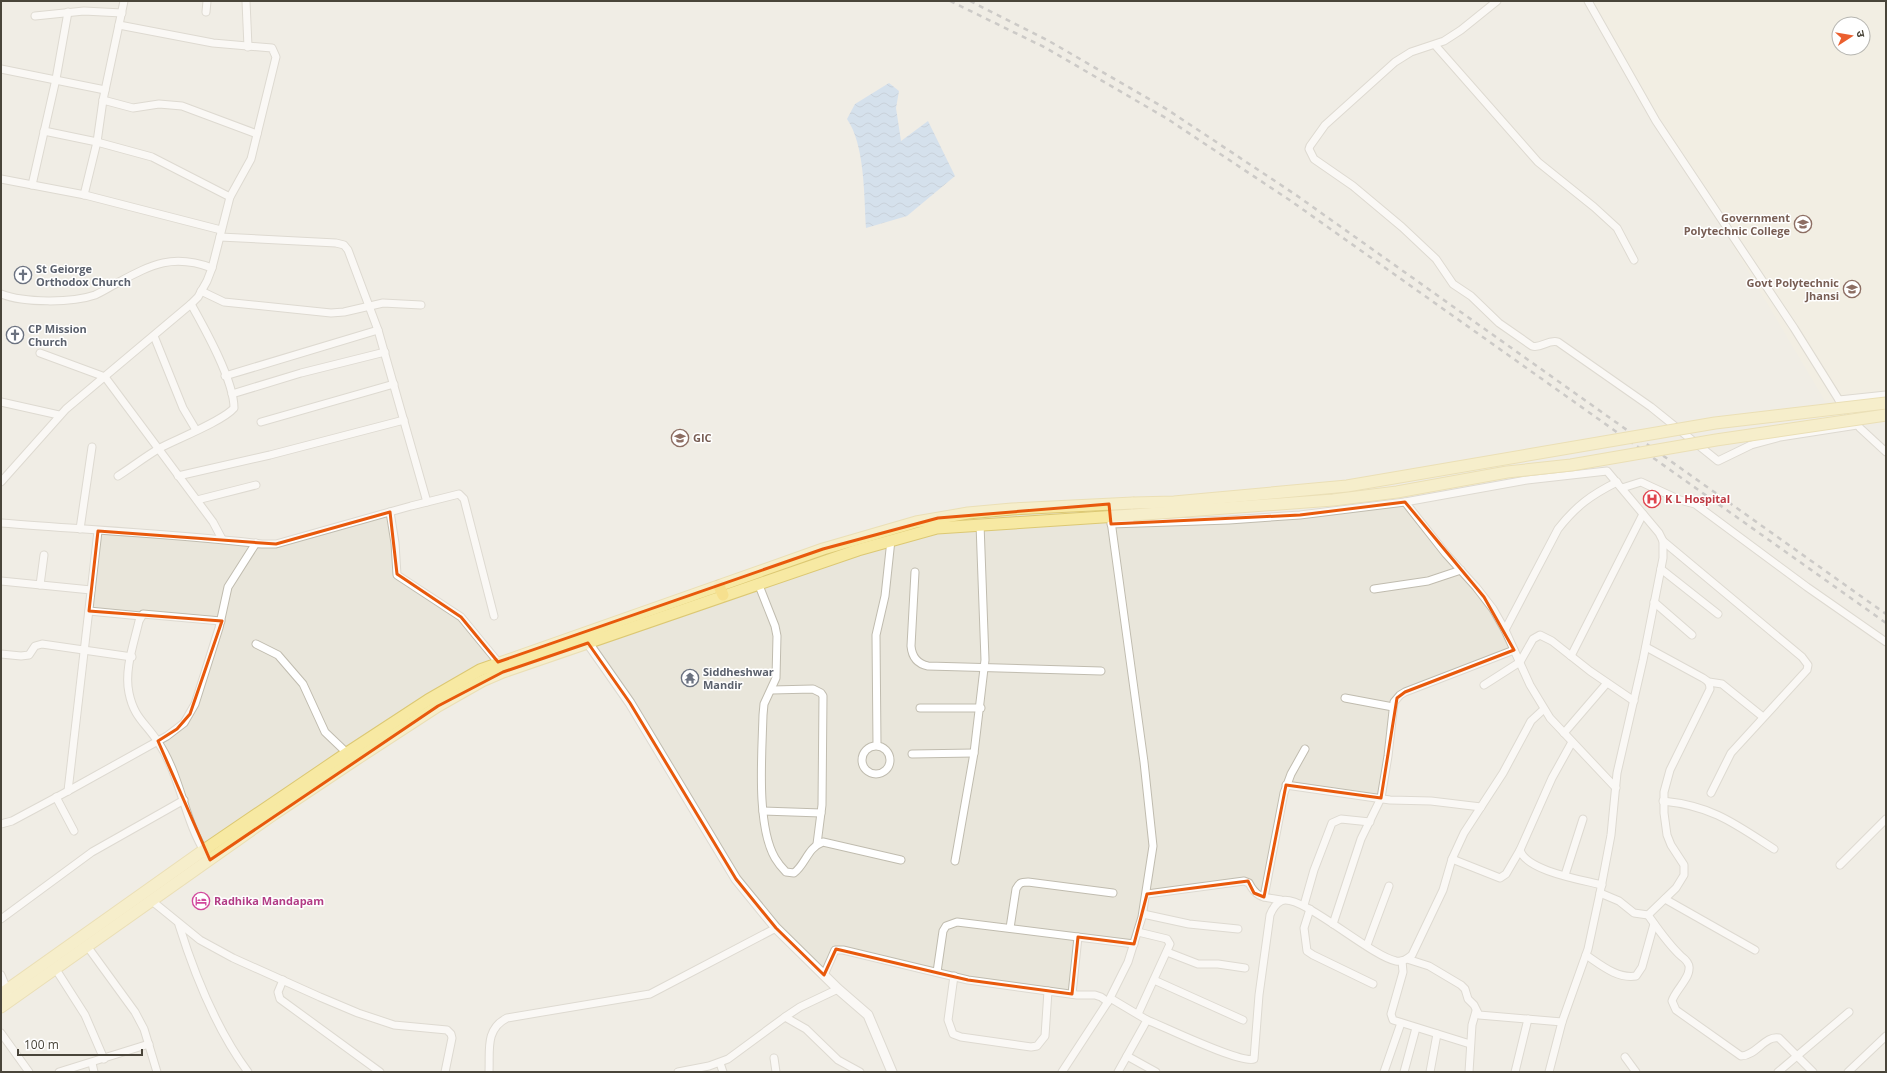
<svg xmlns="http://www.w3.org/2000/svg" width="1887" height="1073" font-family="'Open Sans','Noto Sans Devanagari',sans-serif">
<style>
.residential{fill:#e9e6db;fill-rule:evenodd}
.education{fill:#ede9d8;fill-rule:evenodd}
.water{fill:url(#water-waves)}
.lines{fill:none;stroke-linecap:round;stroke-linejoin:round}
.minor-casing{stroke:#c0bcaf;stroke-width:9}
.tertiary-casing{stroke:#c0bcaf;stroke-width:11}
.primary-casing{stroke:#dcc873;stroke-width:13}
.trunk-casing{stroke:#d3af48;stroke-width:13}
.minor{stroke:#fff;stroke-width:7}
.tertiary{stroke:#fff;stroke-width:9}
.primary{stroke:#f7e9a3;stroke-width:11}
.trunk{stroke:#f6e08e;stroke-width:11}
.rail{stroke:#9a9a9a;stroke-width:2.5;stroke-dasharray:5 5;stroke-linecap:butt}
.primary-bridge-casing{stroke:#dcc873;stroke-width:13;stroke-linecap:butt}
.primary-bridge{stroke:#f7e9a3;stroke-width:11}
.marked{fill:none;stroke:#e8590c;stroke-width:3;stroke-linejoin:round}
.labels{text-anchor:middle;stroke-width:3;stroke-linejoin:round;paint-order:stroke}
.education-label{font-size:11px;font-weight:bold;fill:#785e54;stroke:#fff;text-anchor:end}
.worship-label{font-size:11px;font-weight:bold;fill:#5b616d;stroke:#fff;text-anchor:start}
.health-label{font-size:11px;font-weight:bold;fill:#be3a42;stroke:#fff;text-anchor:start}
.hotel-label{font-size:11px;font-weight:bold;fill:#b23c85;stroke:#fff;text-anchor:start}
</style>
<defs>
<pattern id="water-waves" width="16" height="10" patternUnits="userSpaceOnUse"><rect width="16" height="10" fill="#aeccec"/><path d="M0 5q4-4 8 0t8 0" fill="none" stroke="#90a7c0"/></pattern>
</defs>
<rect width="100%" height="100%" fill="#f5f3ec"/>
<path class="residential" d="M1,1H1886V1072H1ZM1839,24H1863V48H1839Z"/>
<path class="education" d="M1588,1H1886V402L1858,405L1825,401ZM1839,24H1863V48H1839Z"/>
<path class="water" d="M889,83L899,91L896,108L901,141L928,121L955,176L907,216L866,228C864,196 865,145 847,119L855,104Z"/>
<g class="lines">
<defs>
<g id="minor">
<polyline points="246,1 248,47"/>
<path d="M1497,1L1461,30L1444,41L1411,52L1395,62L1325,125L1310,146L1309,149L1314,159L1353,186L1402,227L1436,259L1453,284L1471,296L1499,323L1532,346C1541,349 1548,339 1558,342L1651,407L1718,461L1751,445L1780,437L1857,425"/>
<polyline points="1588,1 1656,121 1794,328 1839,400 1860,428 1886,452"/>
<polyline points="206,12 207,1"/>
<polyline points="35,16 84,11 122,13"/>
<polyline points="1435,45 1538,162 1594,207 1617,228 1634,260"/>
<polyline points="1,69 105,90"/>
<polyline points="103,100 133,108 159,104 182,106 257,134"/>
<polyline points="44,131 97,142 152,157 230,197"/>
<polyline points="1,179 85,195 221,230"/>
<polyline points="32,185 56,79 68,12"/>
<polyline points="84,195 97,142 103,100 124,1"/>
<polyline points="220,237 336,243 344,245 348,250 378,330 427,502"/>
<polyline points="201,291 224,302 331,313 344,312 383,303 421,305"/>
<path d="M1,294C24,303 72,303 95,295C102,292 110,287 117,283C151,265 172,253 212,268"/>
<polyline points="154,336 183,408 196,430"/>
<polyline points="40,353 105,377 213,522 222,539"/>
<polyline points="225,376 378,330"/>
<polyline points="232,394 301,373 385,352"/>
<polyline points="1839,400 1886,395"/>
<polyline points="1,402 59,415"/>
<polyline points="261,422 394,384"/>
<path d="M118,476C132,467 146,456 160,448C177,439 223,421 234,408C234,381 205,329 191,304"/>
<polyline points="178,476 270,455 404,420"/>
<polyline points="1,482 66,409 191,304 198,297 207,281 212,268 230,197 251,159 276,57 272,48 213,43 119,25"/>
<polyline points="1622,488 1641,482 1680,500 1695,504 1807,587 1886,642"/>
<polyline points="197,500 256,485"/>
<polyline points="1405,502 1527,480 1607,471 1659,533 1663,541 1663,558 1643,660 1617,773 1611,835 1600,893 1588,949 1562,1022 1549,1072"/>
<polyline points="390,512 395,543 397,575 461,617 498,662"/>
<polyline points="1111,521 1144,762 1153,846 1142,917 1128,962 1110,998 1147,1020 1118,1072"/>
<path d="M1,523C88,530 175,534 262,544H276L411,506L459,494L464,499L494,616"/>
<polyline points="1111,524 1229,520 1300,515 1405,502 1446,554 1476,587 1493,609 1505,630 1530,685 1550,718 1616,788"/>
<polyline points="80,529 92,447"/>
<polyline points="1663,541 1802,657 1808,665 1807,670 1731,753 1711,793"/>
<polyline points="1661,569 1718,614"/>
<path d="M915,572L911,646C912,657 918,664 928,666L1101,671"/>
<polyline points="1,581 91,590"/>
<path d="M758,583L775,626L777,636L776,678L764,704L763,715C762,753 756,825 775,858C778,863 782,868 786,872L794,873C806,864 807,848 823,842L901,860"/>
<polyline points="40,585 44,555"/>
<polyline points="1374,589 1428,581 1461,570"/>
<polyline points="1654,602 1692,635"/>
<polyline points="89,611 141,616"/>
<path d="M1505,630L1558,529C1576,506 1591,495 1617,482"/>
<polyline points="256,644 278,655 303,684 325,732 347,753"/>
<polyline points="1,654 21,656 29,655 35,646 42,644 132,657"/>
<polyline points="1571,656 1643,514"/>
<polyline points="1709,682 1722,684 1763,717"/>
<polyline points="1484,685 1520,662 1533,639 1540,635 1552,641 1590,671 1634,701"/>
<polyline points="772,690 813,689 821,693 823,696 822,805 817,844"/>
<polyline points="1345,698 1393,707"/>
<polyline points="920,708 981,708"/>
<polyline points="1564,733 1607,683"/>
<path d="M1572,742L1552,778L1520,850C1526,871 1583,880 1602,885"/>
<polyline points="877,745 876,635 885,596 891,540"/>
<circle cx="876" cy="760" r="14"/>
<polyline points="912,754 974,753"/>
<polyline points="1286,785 1390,800 1431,801 1481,807"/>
<polyline points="68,791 98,531"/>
<polyline points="56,797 74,831"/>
<path d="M1663,801C1712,806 1734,823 1774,849"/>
<polyline points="763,811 821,813"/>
<polyline points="1,824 12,821 68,791 167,736 184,723 195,704 219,628 228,587 256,543"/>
<path d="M206,854C184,820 181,776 158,742C146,723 134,718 129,693C124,670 134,643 139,621L143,614L221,621"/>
<polyline points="1452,859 1500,878 1506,874 1520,850"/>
<polyline points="955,861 974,753 985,660 980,524"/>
<polyline points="1840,865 1886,819"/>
<polyline points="1565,875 1583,819"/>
<path d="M1600,893L1619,901L1634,913L1648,915L1676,888L1684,875V865L1671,845L1667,835L1664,813V792L1670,770L1710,689C1710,683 1708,681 1703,678L1646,647"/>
<path d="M1147,894L1244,881L1249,883C1257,899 1265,897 1281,900"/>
<polyline points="1264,897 1284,793 1291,774 1305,749"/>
<polyline points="1665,899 1755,950"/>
<polyline points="152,901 200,940 233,958 320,997 358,1013 394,1025 447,1030 451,1034 452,1038 445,1072"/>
<polyline points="1304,905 1314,870 1332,823 1341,819 1370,822"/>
<polyline points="1310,909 1304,928 1307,951 1313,955 1373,984"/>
<polyline points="1143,914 1189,924 1238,929"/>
<path d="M1648,915C1658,929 1668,944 1681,956C1685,959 1690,964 1689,969C1689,979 1675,991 1672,1001L1676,1010L1741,1056C1756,1056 1765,1035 1779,1038L1813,1072"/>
<polyline points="1,919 92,852 184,800"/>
<polyline points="1333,924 1361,839 1381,798 1388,756 1394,702 1400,695 1405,692 1514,650"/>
<path d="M179,925C195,976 216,1029 248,1072"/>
<path d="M1010,928L1016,889C1019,883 1021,882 1028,882L1113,893"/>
<polyline points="1138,932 1167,939 1170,944 1138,1014"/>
<polyline points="1367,945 1389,886"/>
<polyline points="87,946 135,1012 144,1029 157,1072"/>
<polyline points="1167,952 1198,964 1218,964 1245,968"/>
<path d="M1586,955C1601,965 1617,979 1636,976L1642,967L1654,924"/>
<polyline points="1407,959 1429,966 1461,985 1465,989 1468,999 1474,1005 1479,1015 1562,1022"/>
<polyline points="1402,961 1403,972 1391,1014 1393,1020 1470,1044"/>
<polyline points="55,968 85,1015 104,1059"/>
<polyline points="937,972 943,931 946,926 957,922 1134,944"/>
<polyline points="1,975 8,992"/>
<polyline points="824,975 835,950 843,950 968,980 1077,995 1095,995 1101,997 1108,1002"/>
<polyline points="954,976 948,1020 953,1034 961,1037 1031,1047 1037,1046 1045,1036 1048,991"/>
<polyline points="283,980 278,992 280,999 380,1072"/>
<polyline points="1154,980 1243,1020"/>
<polyline points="838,989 800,1007 785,1017 806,1029 838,1060 860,1072"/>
<polyline points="1072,994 1078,937"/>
<path d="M1147,1020C1165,1027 1240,1064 1254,1059L1259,995L1270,915C1272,910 1275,904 1281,901C1300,892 1370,956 1396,961C1403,962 1407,959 1412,955L1443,890L1452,859L1464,833L1503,773L1531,721L1544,709"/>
<polyline points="1,1033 29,1072"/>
<polyline points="1127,1056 1156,1072"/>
<polyline points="1625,1057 1636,1072"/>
<polyline points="774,1058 776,1072"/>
<polyline points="92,1063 94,1072"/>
<polyline points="720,1063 723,1072"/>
<polyline points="59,1072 149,1044"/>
<path d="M489,1072C490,1050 485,1029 507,1018L650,994L776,928"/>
<polyline points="678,1072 709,1066 728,1059 785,1017"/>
<polyline points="1062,1072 1109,1000"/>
<polyline points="1384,1072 1401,1023"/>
<polyline points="1404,1072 1416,1028"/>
<polyline points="1430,1072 1437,1034"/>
<polyline points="1469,1072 1472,1025 1476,1011"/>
<polyline points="1515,1072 1528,1019"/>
<polyline points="1778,1072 1849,1012"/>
<polyline points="1848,1072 1886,1036"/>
</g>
<polyline id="tertiary" points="588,643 630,703 736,879 776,928 838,989 868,1015 892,1072"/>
<g id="primary">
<polyline points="1,994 204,850 347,753 428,700 480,670 823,549 916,522 968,513 1012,509 1133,503"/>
<polyline points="1,1007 274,814 355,760 438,706 482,681 503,672 858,550 937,528 1133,515"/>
</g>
<polyline id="trunk" points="719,586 723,595"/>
</defs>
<use href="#minor" class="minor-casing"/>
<use href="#tertiary" class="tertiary-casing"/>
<use href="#primary" class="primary-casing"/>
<use href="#trunk" class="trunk-casing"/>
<use href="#minor" class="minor"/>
<use href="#tertiary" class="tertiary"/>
<use href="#primary" class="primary"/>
<use href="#trunk" class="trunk"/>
<g class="rail">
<polyline points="950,1 1046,48 1166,118 1291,201 1886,623"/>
<polyline points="970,1 1049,41 1168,110 1296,195 1886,614"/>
</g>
<defs>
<g id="primary-bridge">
<polyline points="1133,503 1174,502 1347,486 1715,423 1886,403"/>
<polyline points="1133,515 1333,500 1397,492 1507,472 1571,465 1716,440 1886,415"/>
</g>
</defs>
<use href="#primary-bridge" class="primary-bridge-casing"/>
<use href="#primary-bridge" class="primary-bridge"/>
</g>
<path d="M0 0H1887V1073H0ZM1405,502L1484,597L1514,650L1405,692L1397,698L1381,798L1286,785L1264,897L1254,893L1248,881L1147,894L1134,944L1078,937L1072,994L968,980L836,949L824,975L776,928L736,879L630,703L588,643L503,672L438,706L210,860L158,741L177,729L190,714L222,621L89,611L98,531L276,544L390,512L397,574L461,617L498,662L823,549L938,518L1109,504L1111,524L1300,515Z" fill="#f5f3ec" fill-opacity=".55" fill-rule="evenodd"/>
<path class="marked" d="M1405,502L1484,597L1514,650L1405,692L1397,698L1381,798L1286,785L1264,897L1254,893L1248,881L1147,894L1134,944L1078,937L1072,994L968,980L836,949L824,975L776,928L736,879L630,703L588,643L503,672L438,706L210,860L158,741L177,729L190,714L222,621L89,611L98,531L276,544L390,512L397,574L461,617L498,662L823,549L938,518L1109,504L1111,524L1300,515Z"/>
<defs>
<symbol id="university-ring" viewBox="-11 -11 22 22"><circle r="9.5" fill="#fff" stroke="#8d6e63" stroke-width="1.5"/><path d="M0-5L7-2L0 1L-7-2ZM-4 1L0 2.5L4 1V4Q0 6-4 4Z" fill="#8d6e63"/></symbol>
<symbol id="church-ring" viewBox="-11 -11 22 22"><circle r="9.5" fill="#fff" stroke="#6b7280" stroke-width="1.5"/><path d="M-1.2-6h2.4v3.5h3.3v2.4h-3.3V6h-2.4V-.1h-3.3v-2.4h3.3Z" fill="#6b7280"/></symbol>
<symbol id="school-ring" viewBox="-11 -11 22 22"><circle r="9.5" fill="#fff" stroke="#8d6e63" stroke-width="1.5"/><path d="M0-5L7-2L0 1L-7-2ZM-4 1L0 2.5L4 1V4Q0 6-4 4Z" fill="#8d6e63"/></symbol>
<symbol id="hospital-ring" viewBox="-11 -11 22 22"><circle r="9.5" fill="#fff" stroke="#e0444e" stroke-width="1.5"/><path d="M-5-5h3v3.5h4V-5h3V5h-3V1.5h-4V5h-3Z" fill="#e0444e"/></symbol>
<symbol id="temple-ring" viewBox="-11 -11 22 22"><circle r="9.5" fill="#fff" stroke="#6b7280" stroke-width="1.5"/><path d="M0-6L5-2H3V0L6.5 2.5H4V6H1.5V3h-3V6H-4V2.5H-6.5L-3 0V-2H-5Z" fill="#6b7280"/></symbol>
<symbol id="hotel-ring" viewBox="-11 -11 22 22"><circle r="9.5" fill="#fff" stroke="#d1479c" stroke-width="1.5"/><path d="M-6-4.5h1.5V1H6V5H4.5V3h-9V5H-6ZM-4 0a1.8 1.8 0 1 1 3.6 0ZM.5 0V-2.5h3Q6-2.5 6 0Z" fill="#d1479c"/></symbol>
</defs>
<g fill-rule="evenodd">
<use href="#university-ring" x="1793" y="214" width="20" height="20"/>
<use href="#church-ring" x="13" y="265" width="20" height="20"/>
<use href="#university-ring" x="1842" y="279" width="20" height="20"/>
<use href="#church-ring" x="5" y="325" width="20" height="20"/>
<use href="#school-ring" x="670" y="428" width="20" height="20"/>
<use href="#hospital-ring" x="1642" y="489" width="20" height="20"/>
<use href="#temple-ring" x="680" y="668" width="20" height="20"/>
<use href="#hotel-ring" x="191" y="891" width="20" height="20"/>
</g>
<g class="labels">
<g class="education-label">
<text x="1790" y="222">Government<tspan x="1790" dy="13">Polytechnic College</tspan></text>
<text x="1839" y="287">Govt Polytechnic<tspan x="1839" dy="13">Jhansi</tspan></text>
<text x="693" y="442" text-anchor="start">GIC</text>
</g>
<g class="worship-label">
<text x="36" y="273">St Geiorge<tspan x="36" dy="13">Orthodox Church</tspan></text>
<text x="28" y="333">CP Mission<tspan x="28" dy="13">Church</tspan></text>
<text x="703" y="676">Siddheshwar<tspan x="703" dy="13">Mandir</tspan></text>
</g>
<g class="health-label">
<text x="1665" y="503">K L Hospital</text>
</g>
<g class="hotel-label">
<text x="214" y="905">Radhika Mandapam</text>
</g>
</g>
<rect width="1887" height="1073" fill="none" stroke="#49453a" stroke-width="4"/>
<g transform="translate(1851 36) rotate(78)"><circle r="19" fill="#ffffff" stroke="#b6b5b0"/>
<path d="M0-3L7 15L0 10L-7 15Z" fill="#eb5f2e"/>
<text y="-6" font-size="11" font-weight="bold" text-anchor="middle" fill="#49453a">उ</text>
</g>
<path d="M18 1049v6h124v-6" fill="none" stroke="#49453a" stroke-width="2"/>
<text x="24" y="1049" font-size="12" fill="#49453a" stroke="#ffffff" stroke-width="3" paint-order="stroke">100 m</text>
</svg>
